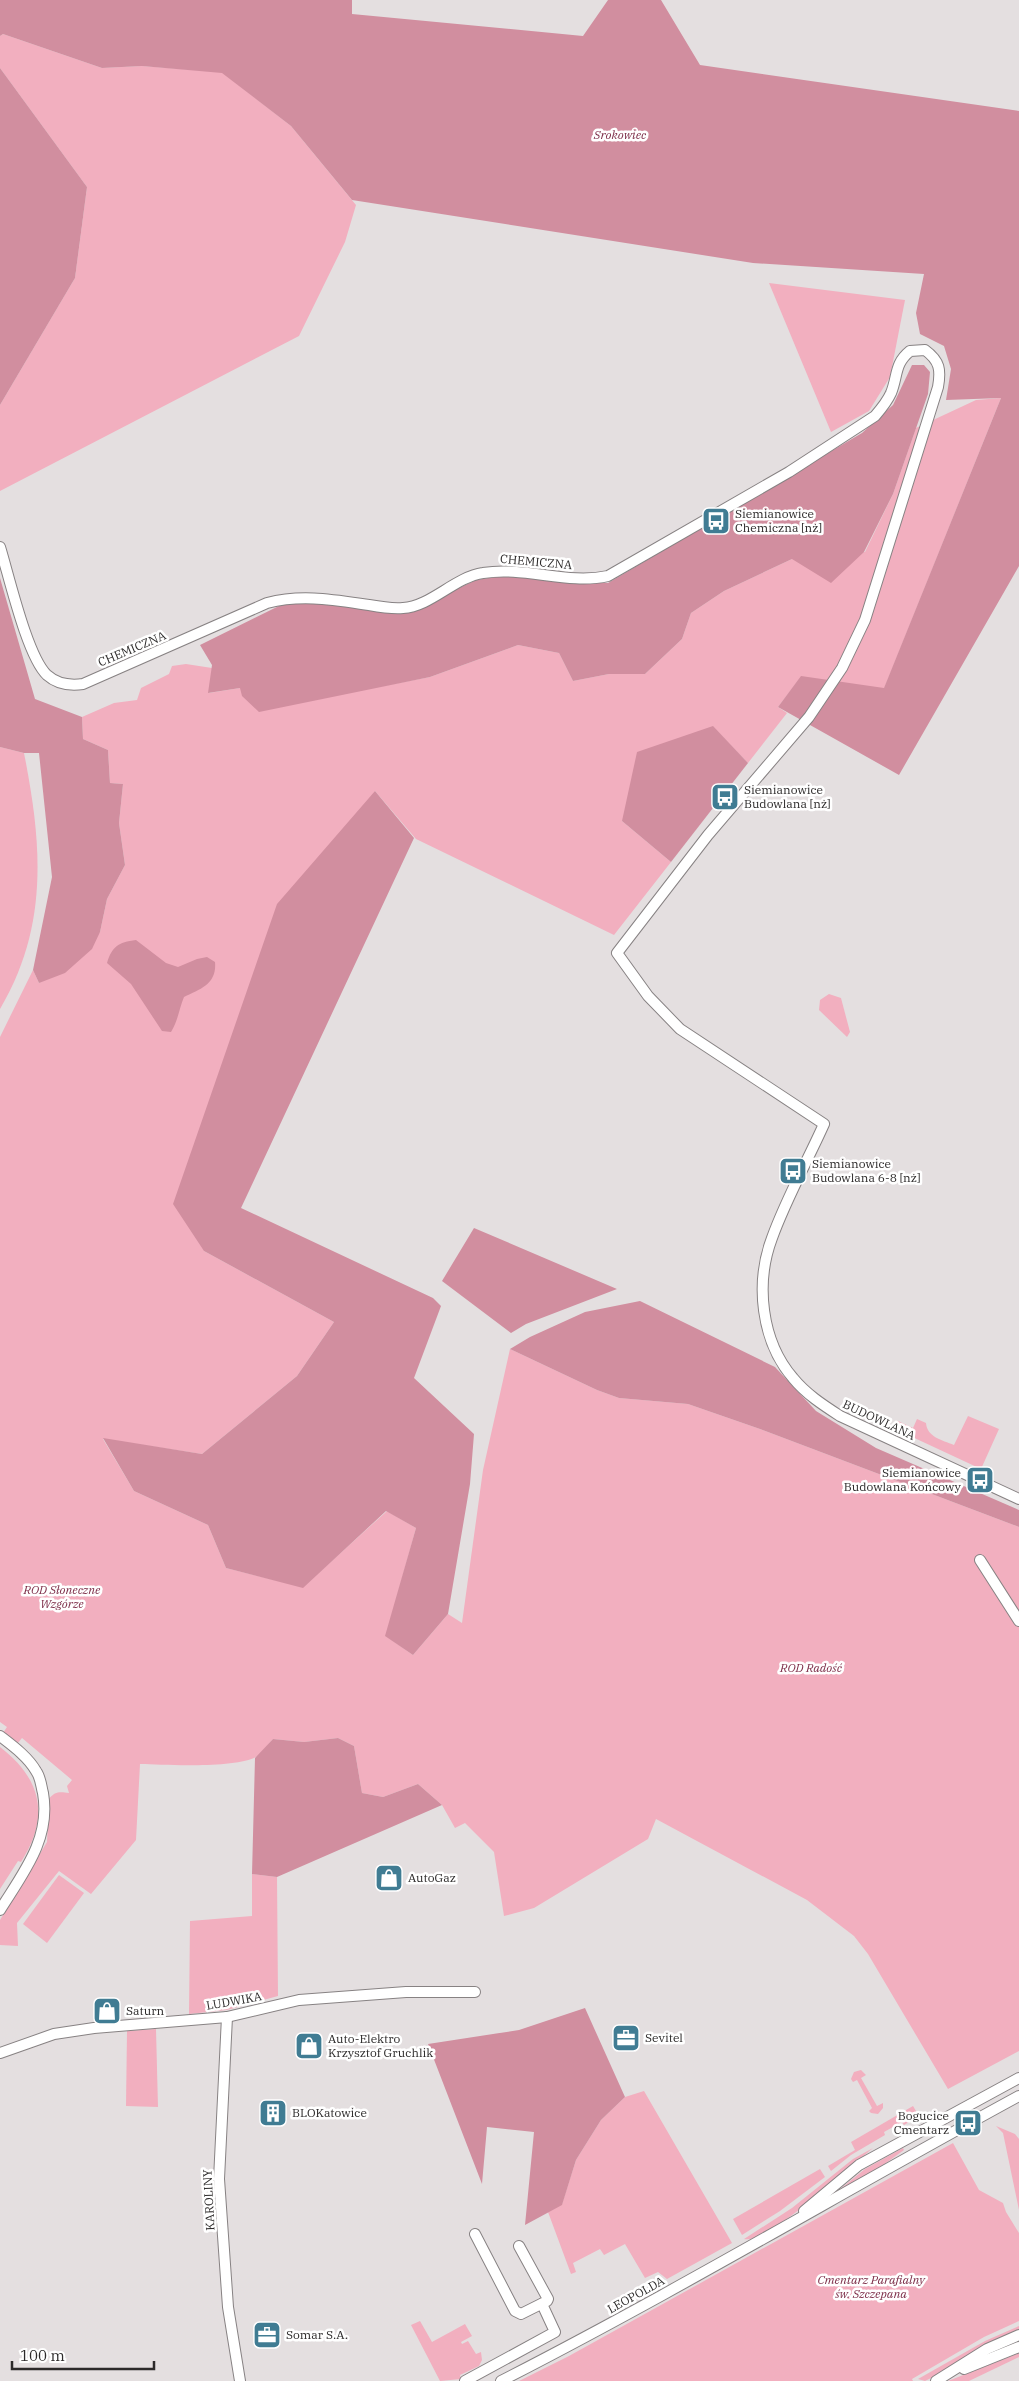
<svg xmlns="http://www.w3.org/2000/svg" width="1019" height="2381" font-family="'IBM Plex Serif',serif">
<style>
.green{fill:#f2afbf}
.forest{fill:#d18e9f}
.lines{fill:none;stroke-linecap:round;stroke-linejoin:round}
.minor-casing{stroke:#878283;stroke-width:12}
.minor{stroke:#fff;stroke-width:10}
.labels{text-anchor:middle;stroke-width:5;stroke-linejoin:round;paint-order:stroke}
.park-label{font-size:12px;font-style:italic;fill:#7d2d48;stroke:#fff}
.poi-label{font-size:12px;fill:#2c2a2a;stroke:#fff;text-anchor:start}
.street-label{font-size:12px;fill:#2c2a2a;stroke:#fff}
</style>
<rect width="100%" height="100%" fill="#e4dfe0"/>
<g class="green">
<polygon points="3,34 102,68 142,66 222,72 291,126 356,205 345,242 299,336 0,491 0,405 75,278 87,187 0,68 0,36"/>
<polygon points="769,283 905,300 890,377 869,411 831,432"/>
<path d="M1001,398L884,689L801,677L778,707L787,713L748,763L713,727L622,821L671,862L614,935L416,839L375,791L204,1251L334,1322L297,1376L202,1454L103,1439L134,1491L208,1525L226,1568L303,1587L387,1511L416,1528L386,1636L413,1655L448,1614L462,1623L483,1470L510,1349L597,1390L619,1398L688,1404L760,1429L1019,1527V2051L948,2089L868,1954L854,1936L807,1900L656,1819L648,1839L534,1908L504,1916L494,1852L465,1823L455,1828L442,1805L418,1784L383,1797L362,1793L354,1746L338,1738L304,1742L273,1739C268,1744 261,1755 254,1758C231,1768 167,1765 140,1764L136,1840L91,1894L59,1871L17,1923L18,1946L0,1945V1920L47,1842L49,1799C55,1791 60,1792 69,1793L67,1786L72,1780L22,1738L17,1744L3,1733L7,1727L0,1722V1037L33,970L39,983L100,932L107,899L125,865L119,823L123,784L110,783L108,750L83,739L82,717L114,703L137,700L141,688L169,674L172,666L186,664L212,668L209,693L240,688L351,692L430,677L518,645L559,653L573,681L609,674H645L682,639L691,613L724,591L792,559L865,552L893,494L916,428L976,400Z"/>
<path d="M0,747L24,753C42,844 49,926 0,1009Z"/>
<polygon points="829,994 841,998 850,1032 847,1037 819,1010 820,1000"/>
<path d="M968,1416L999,1429L981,1469L893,1428L894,1423L898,1421L913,1428L917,1419L926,1423C927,1437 942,1440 954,1445Z"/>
<path d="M0,1747C42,1779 50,1817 21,1862L18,1861L0,1889Z"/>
<polygon points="252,1874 277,1877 278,1996 227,2010 189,2014 190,1921 252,1916"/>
<polygon points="59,1875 84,1893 47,1943 23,1924"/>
<polygon points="156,2029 158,2107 126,2106 127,2031"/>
<polygon points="861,2070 866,2075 861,2078 877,2106 883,2103 883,2108 878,2114 871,2113 869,2111 872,2108 857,2080 853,2082 851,2079 854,2072"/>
<polygon points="644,2091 732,2243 667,2279 658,2272 645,2278 625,2244 604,2255 600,2249 573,2263 576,2272 571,2274 548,2212 562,2204 576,2160 601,2120 625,2097"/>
<polygon points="913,2106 919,2116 904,2125 902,2122 884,2132 885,2135 851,2155 831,2171 828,2166 855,2150 851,2142"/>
<polygon points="996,2126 1015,2134 1019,2139 1019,2210 1003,2133"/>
<polygon points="953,2143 979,2190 1003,2203 1006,2212 1019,2233 1019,2321 984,2337 912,2379 913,2381 519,2381 569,2356"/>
<path d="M873,2148C852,2165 768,2244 744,2239L792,2208L853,2159Z"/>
<polygon points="903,2148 904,2150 879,2168 839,2190 865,2169"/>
<polygon points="820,2169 825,2177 780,2211 742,2235 733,2219"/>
<polygon points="420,2321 432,2342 465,2324 472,2336 461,2342 462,2344 468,2341 476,2354 481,2352 482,2360 479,2366 460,2375 461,2379 440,2381 411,2325"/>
<polygon points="1019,2326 1019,2330 988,2345 933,2377 925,2381 918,2379 985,2341"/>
<polygon points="1019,2353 1019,2357 969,2381 948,2381"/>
</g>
<g class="forest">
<polygon points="0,0 352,0 352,14 583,36 608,0 661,0 700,65 1019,111 1019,566 899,775 778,707 801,676 884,688 1001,398 946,400 951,369 944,346 920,334 916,313 924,274 753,263 352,200 291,126 222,73 142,66 102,68 3,34 0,36"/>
<polygon points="0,68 87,187 75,278 0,405"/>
<polygon points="912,365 924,365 930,372 928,394 893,494 864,552 831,583 792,559 724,591 691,613 682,639 645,674 609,674 573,681 559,653 518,645 430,677 259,712 242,696 240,688 208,693 212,665 200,645 283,604 314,603 409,612 476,580 501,576 608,583 862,433 893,405"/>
<polygon points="0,578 35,699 82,717 83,739 108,750 110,783 123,784 119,823 125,865 107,899 100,932 92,949 65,973 39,983 33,970 52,877 39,753 24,753 0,747"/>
<polygon points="713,726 748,763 671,862 622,821 637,752"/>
<polygon points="375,791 414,838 241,1208 433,1298 441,1306 414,1378 474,1434 470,1484 448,1614 413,1655 385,1636 416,1528 386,1511 303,1588 226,1568 208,1525 134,1491 103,1438 202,1454 297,1376 334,1322 204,1251 173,1204 277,904"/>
<path d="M136,940L166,963L178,967L197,959L207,957L215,962C217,984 201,989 184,997C179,1009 178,1021 171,1032L162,1031L131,984L107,963C112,947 118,942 136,940Z"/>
<polygon points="474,1228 617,1289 526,1324 511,1333 442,1281"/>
<polygon points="640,1301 775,1367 816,1411 876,1448 1019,1510 1019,1527 760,1429 688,1404 619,1398 597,1390 510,1349 530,1337 585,1312"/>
<polygon points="338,1738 354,1746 362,1793 383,1797 418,1784 442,1805 277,1877 252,1874 255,1758 273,1739 304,1742"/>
<polygon points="585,2008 625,2097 601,2120 576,2160 562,2205 525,2225 534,2132 487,2127 482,2184 428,2044 519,2030"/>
</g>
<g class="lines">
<defs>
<g id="minor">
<path d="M0,547C9,576 27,656 47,675C57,684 69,686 83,684L267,603C302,594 334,600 369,605C380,607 392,609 403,608C430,607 455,577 483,573C525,566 567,585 608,576L789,472L875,416C881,409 887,402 891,393C898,376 894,364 910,351L925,350C940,361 941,370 938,387L865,620L842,668L809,717L708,835L617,953L648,996L680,1029L824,1124C807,1162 786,1199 772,1238C755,1283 761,1341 793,1378C806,1394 823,1405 840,1416L1019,1499"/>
<polyline points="980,1560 1019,1621"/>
<path d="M0,1736C13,1746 28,1757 36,1771C41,1778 41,1786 43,1793C51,1839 23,1873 0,1910"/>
<polyline points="227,2017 219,2179 228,2307 240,2381"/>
<polyline points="0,2053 54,2034 94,2028 227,2017 299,2000 406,1992 475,1992"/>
<polyline points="804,2211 859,2165 1019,2078"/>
<polyline points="475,2234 515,2311 521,2314 547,2301 548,2299 519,2246"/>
<polyline points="964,2369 1019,2347"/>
<polyline points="465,2381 555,2332 542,2304"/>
<path d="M501,2381C677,2291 846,2190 1019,2096"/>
<polyline points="936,2381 987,2349 1019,2335"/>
</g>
</defs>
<use href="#minor" class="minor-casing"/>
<use href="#minor" class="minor"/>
</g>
<defs>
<symbol id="bus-square" viewBox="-11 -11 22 22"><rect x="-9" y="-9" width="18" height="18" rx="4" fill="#407c93" stroke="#fff"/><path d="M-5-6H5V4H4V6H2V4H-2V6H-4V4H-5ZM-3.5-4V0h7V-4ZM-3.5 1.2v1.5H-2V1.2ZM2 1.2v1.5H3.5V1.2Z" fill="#fff"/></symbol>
<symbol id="shop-square" viewBox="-11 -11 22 22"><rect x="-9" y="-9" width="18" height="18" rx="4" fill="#407c93" stroke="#fff"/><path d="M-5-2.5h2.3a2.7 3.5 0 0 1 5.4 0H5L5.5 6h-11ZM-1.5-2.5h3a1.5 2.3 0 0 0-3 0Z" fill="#fff"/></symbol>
<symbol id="office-square" viewBox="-11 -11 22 22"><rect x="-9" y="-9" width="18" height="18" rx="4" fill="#407c93" stroke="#fff"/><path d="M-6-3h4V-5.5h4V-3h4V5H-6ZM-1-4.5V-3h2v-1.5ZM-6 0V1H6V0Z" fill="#fff"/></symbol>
<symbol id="building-square" viewBox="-11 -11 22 22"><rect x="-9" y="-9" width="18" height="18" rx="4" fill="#407c93" stroke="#fff"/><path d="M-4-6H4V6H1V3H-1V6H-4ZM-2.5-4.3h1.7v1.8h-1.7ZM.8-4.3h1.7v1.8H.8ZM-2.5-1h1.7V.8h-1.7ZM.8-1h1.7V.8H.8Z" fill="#fff"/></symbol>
</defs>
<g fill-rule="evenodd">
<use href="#bus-square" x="700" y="505" width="32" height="32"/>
<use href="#bus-square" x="709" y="781" width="32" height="32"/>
<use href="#bus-square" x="777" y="1155" width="32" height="32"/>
<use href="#bus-square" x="964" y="1464" width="32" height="32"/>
<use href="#shop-square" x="373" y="1862" width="32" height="32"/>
<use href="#shop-square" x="91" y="1995" width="32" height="32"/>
<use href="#office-square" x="610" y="2022" width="32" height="32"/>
<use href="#shop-square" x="293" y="2030" width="32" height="32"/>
<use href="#building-square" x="257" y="2097" width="32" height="32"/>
<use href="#bus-square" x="952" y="2107" width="32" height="32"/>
<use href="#office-square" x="251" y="2319" width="32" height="32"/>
</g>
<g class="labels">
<g class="park-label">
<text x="620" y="139">Srokowiec</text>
<text x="62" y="1594">ROD Słoneczne<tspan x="62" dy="14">Wzgórze</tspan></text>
<text x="811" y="1672">ROD Radość</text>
<text x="871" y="2284">Cmentarz Parafialny<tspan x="871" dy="14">św. Szczepana</tspan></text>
</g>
<g class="poi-label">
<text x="735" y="518">Siemianowice<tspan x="735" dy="14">Chemiczna [nż]</tspan></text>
<text x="744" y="794">Siemianowice<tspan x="744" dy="14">Budowlana [nż]</tspan></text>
<text x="812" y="1168">Siemianowice<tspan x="812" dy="14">Budowlana 6-8 [nż]</tspan></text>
<text x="961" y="1477" text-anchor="end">Siemianowice<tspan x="961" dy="14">Budowlana Końcowy</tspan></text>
<text x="408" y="1882">AutoGaz</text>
<text x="126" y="2015">Saturn</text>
<text x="645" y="2042">Sevitel</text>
<text x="328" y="2043">Auto-Elektro<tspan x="328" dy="14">Krzysztof Gruchlik</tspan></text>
<text x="292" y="2117">BLOKatowice</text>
<text x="949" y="2120" text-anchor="end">Bogucice<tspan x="949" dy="14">Cmentarz</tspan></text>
<text x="286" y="2339">Somar S.A.</text>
</g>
<g class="street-label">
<text transform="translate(536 562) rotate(5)" y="4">CHEMICZNA</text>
<text transform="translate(132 649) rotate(-23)" y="4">CHEMICZNA</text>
<text transform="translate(879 1420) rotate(25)" y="4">BUDOWLANA</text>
<text transform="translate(234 2001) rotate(-10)" y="4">LUDWIKA</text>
<text transform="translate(209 2200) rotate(-93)" y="4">KAROLINY</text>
<text transform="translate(636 2295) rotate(-29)" y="4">LEOPOLDA</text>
</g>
</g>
<path d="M12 2361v8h142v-8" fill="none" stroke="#2c2a2a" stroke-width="2.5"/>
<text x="20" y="2361" font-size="15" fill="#2c2a2a" stroke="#ffffff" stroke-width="4" paint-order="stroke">100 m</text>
</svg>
